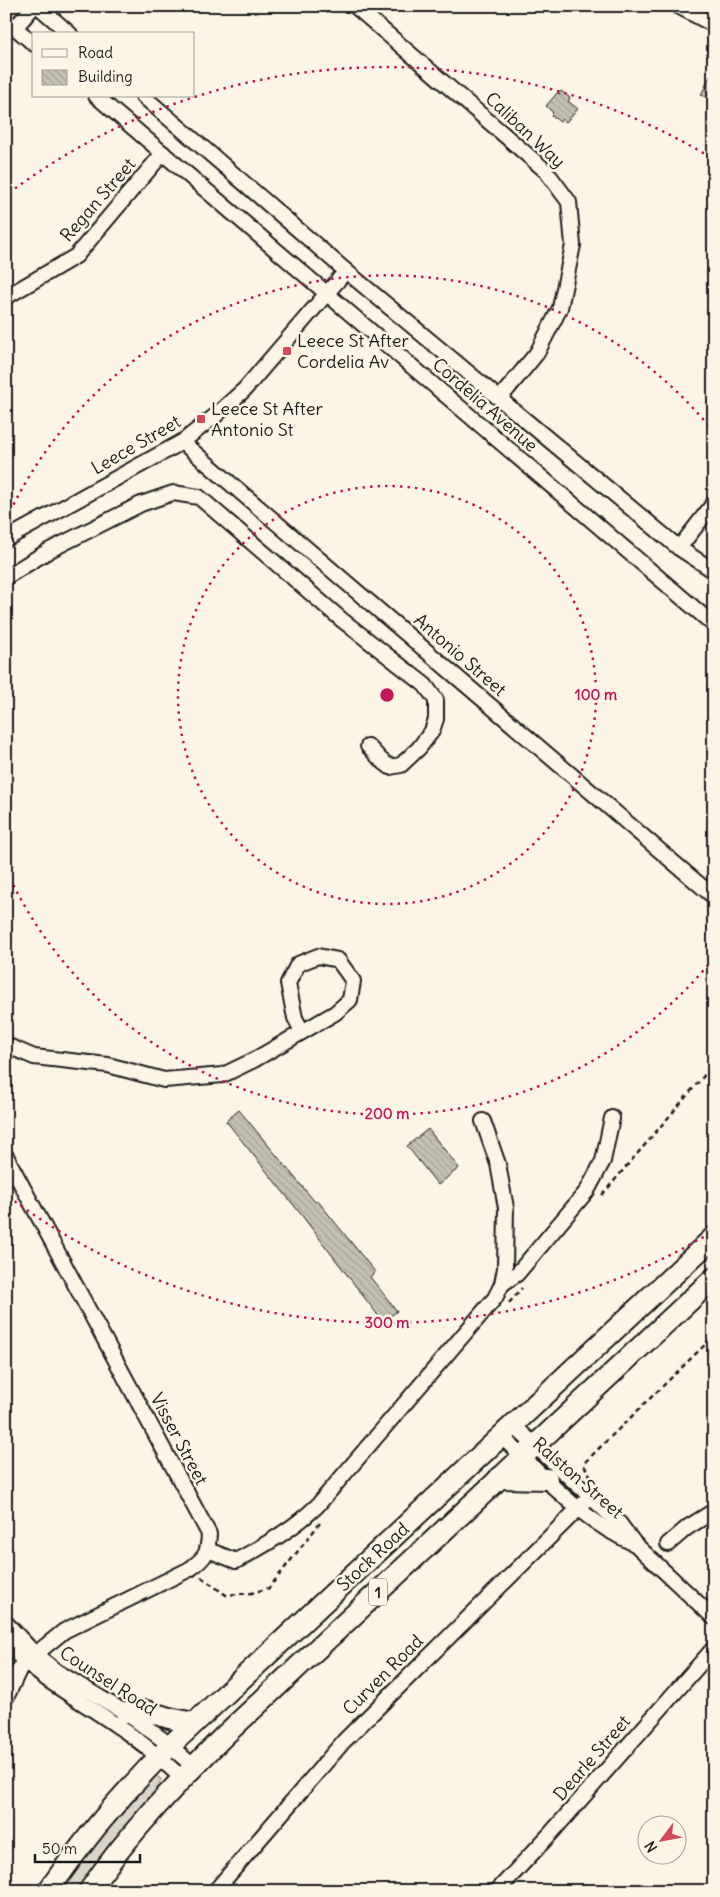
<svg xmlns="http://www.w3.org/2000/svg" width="720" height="1897" font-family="Delius,sans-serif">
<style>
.grass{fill:#dbd5c8;stroke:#7c7872}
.building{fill:url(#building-back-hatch);stroke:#1c1c1c}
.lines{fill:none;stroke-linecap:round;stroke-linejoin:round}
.minor-casing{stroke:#1c1c1c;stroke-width:18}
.highway-casing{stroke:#1c1c1c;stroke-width:24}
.path{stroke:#1c1c1c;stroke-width:2.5;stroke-dasharray:5 4;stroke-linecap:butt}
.minor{stroke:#fcf5e5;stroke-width:14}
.highway{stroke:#fcf5e5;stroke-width:20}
.ring{fill:none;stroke:#c2185b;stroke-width:2.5;stroke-dasharray:2.5 5}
.poi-dot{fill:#d1495b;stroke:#fcf5e5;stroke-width:2}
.labels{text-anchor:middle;stroke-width:5;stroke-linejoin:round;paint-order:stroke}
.shield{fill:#fcf5e5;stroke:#5f5d58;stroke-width:1}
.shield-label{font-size:16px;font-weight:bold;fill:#1c1c1c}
.street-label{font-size:18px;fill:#1c1c1c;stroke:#fcf5e5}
.poi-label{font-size:18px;fill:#1c1c1c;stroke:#fcf5e5;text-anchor:start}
.centre{fill:#c2185b;stroke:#fcf5e5;stroke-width:2.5}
.ring-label{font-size:15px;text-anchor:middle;font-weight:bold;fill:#c2185b;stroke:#fcf5e5;stroke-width:5;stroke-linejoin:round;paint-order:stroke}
</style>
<defs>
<pattern id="building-back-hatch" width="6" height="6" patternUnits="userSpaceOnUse" patternTransform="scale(1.25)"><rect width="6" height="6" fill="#c4c0b3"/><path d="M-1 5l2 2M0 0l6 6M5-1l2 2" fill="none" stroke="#a8a499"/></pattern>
</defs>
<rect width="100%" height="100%" fill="#fcf5e5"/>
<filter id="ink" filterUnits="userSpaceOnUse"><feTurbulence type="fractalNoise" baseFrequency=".02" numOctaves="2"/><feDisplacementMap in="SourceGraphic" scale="10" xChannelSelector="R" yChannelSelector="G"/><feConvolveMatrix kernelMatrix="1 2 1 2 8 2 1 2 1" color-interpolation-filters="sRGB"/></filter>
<g filter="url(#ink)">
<polygon class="grass" points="154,1775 161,1779 156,1789 77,1891 60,1891 116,1817"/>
<g class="building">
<polygon points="714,68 714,101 701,95"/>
<polygon points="561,91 570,98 568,101 578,109 566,122 562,119 560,122 551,115 553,113 546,106 558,92 559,94"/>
<polygon points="239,1110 315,1202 317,1200 375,1272 370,1277 397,1311 383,1322 300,1213 226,1121"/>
<polygon points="428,1129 459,1168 438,1185 407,1146"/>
</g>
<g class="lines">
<defs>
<g id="minor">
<polyline points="38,6 70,34"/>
<polyline points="355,6 546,171 569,202 573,245 560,308 537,353 500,398"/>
<polyline points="678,6 714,25"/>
<polyline points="6,20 34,44"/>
<polyline points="15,28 34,6"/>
<polyline points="96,96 714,625"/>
<polyline points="143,96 346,271 679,548 714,571"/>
<polyline points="6,297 76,256 163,153"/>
<polyline points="182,442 714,897"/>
<polyline points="6,539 182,442 215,416 244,390 346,271"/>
<polyline points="679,548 714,503"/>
<polyline points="6,577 50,550 141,504 173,493 199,497 342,620 425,685 436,700 436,719 432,731 419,748 401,765 390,767 381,760 368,746"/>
<polyline points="6,1045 34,1057 108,1065 164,1080 223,1075 254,1060 335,1013 350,1000 353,981 338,960 318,956 298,964 288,983 295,1018 302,1031"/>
<path d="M6,1156L209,1534C208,1554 206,1557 190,1569L64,1631L21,1666L6,1698"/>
<polyline points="502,1284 517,1274 587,1191 603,1161 612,1118"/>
<polyline points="513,1425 619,1523 634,1543 714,1618"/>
<path d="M501,1436C541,1474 582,1521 633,1543"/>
<polyline points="668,1544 688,1527 714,1511"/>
<path d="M208,1550L236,1561C265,1545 293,1529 317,1506L495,1298L502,1284L505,1268L506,1208L498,1164L483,1121"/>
<polyline points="6,1623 35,1654 56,1671 126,1713 162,1739 193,1766"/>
<path d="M6,1642C37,1679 80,1699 119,1727C142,1742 162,1760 182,1778"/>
<polyline points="215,1891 344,1741 590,1497"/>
<polyline points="497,1891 552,1832 714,1648"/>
</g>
<g id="highway">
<polyline points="499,1478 547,1479"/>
<polyline points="126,1713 146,1711 169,1718 194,1723"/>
<path d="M48,1891C84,1839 125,1790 170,1746L714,1237"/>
<path d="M89,1891C128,1834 176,1784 225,1735L714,1278"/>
</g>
</defs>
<use href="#minor" class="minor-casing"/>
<use href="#highway" class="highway-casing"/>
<g class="path">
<polyline points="602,1195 714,1064"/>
<polyline points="509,1303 522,1288"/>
<polyline points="591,1477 583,1464 714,1336"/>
<polyline points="201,1577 226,1595 252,1593 269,1588 320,1523"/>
</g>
<use href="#minor" class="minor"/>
<use href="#highway" class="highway"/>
</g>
</g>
<g class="ring">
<circle cx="387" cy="695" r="209"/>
<path d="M713 959A419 419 0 0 1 7 872M7 518A419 419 0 0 1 713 431"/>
<path d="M710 1233A628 628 0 0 1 9 1197M9 193A628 628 0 0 1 710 157"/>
</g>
<g class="poi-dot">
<rect x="282" y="346" width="10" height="10" rx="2.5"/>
<rect x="196" y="414" width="10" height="10" rx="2.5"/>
</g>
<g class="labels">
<rect class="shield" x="369" y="1578.5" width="18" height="27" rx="4"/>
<g class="shield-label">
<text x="378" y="1598">1</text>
</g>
<g class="street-label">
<text transform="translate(525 130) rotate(43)" y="6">Caliban Way</text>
<text transform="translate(98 200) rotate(-49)" y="6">Regan Street</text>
<text transform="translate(485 405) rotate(41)" y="6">Cordelia Avenue</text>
<text transform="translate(136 445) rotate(-30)" y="6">Leece Street</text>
<text transform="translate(460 655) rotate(41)" y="6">Antonio Street</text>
<text transform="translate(179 1439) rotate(62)" y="6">Visser Street</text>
<text transform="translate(578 1478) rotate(41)" y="6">Ralston Street</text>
<text transform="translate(373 1557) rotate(-43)" y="6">Stock Road</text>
<text transform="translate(383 1675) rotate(-45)" y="6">Curven Road</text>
<text transform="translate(108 1681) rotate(33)" y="6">Counsel Road</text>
<text transform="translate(592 1758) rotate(-49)" y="6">Dearle Street</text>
</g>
<g class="poi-label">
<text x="297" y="347">Leece St After<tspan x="297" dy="21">Cordelia Av</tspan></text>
<text x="211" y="415">Leece St After<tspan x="211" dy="21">Antonio St</tspan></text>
</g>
</g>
<circle cx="387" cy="695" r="8" class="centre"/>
<g class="ring-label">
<text x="596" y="700">100 m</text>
<text x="387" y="1119">200 m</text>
<text x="387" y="1328">300 m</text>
</g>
<rect width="720" height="1897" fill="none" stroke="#fcf5e5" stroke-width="25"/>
<rect x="12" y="12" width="695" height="1872" fill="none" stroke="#1c1c1c" stroke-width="2" filter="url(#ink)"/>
<rect x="32" y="32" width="162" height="65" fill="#fcf5e5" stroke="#a29e95"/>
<rect x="42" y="49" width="25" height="8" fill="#fcf5e5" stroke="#a29e95"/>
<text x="78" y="58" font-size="15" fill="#1c1c1c">Road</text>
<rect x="42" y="70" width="25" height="15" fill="url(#building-back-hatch)" stroke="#a29e95"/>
<text x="78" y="82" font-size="15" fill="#1c1c1c">Building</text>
<g transform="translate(662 1840) rotate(238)"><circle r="24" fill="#fcf5e5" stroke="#a29e95"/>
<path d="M0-4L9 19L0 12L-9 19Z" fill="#d1495b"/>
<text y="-8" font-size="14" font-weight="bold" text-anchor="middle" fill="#1c1c1c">N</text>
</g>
<path d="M35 1854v8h105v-8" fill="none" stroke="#1c1c1c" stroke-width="2.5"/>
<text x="42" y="1854" font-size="15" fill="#1c1c1c" stroke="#fcf5e5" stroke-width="4" paint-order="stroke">50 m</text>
</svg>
